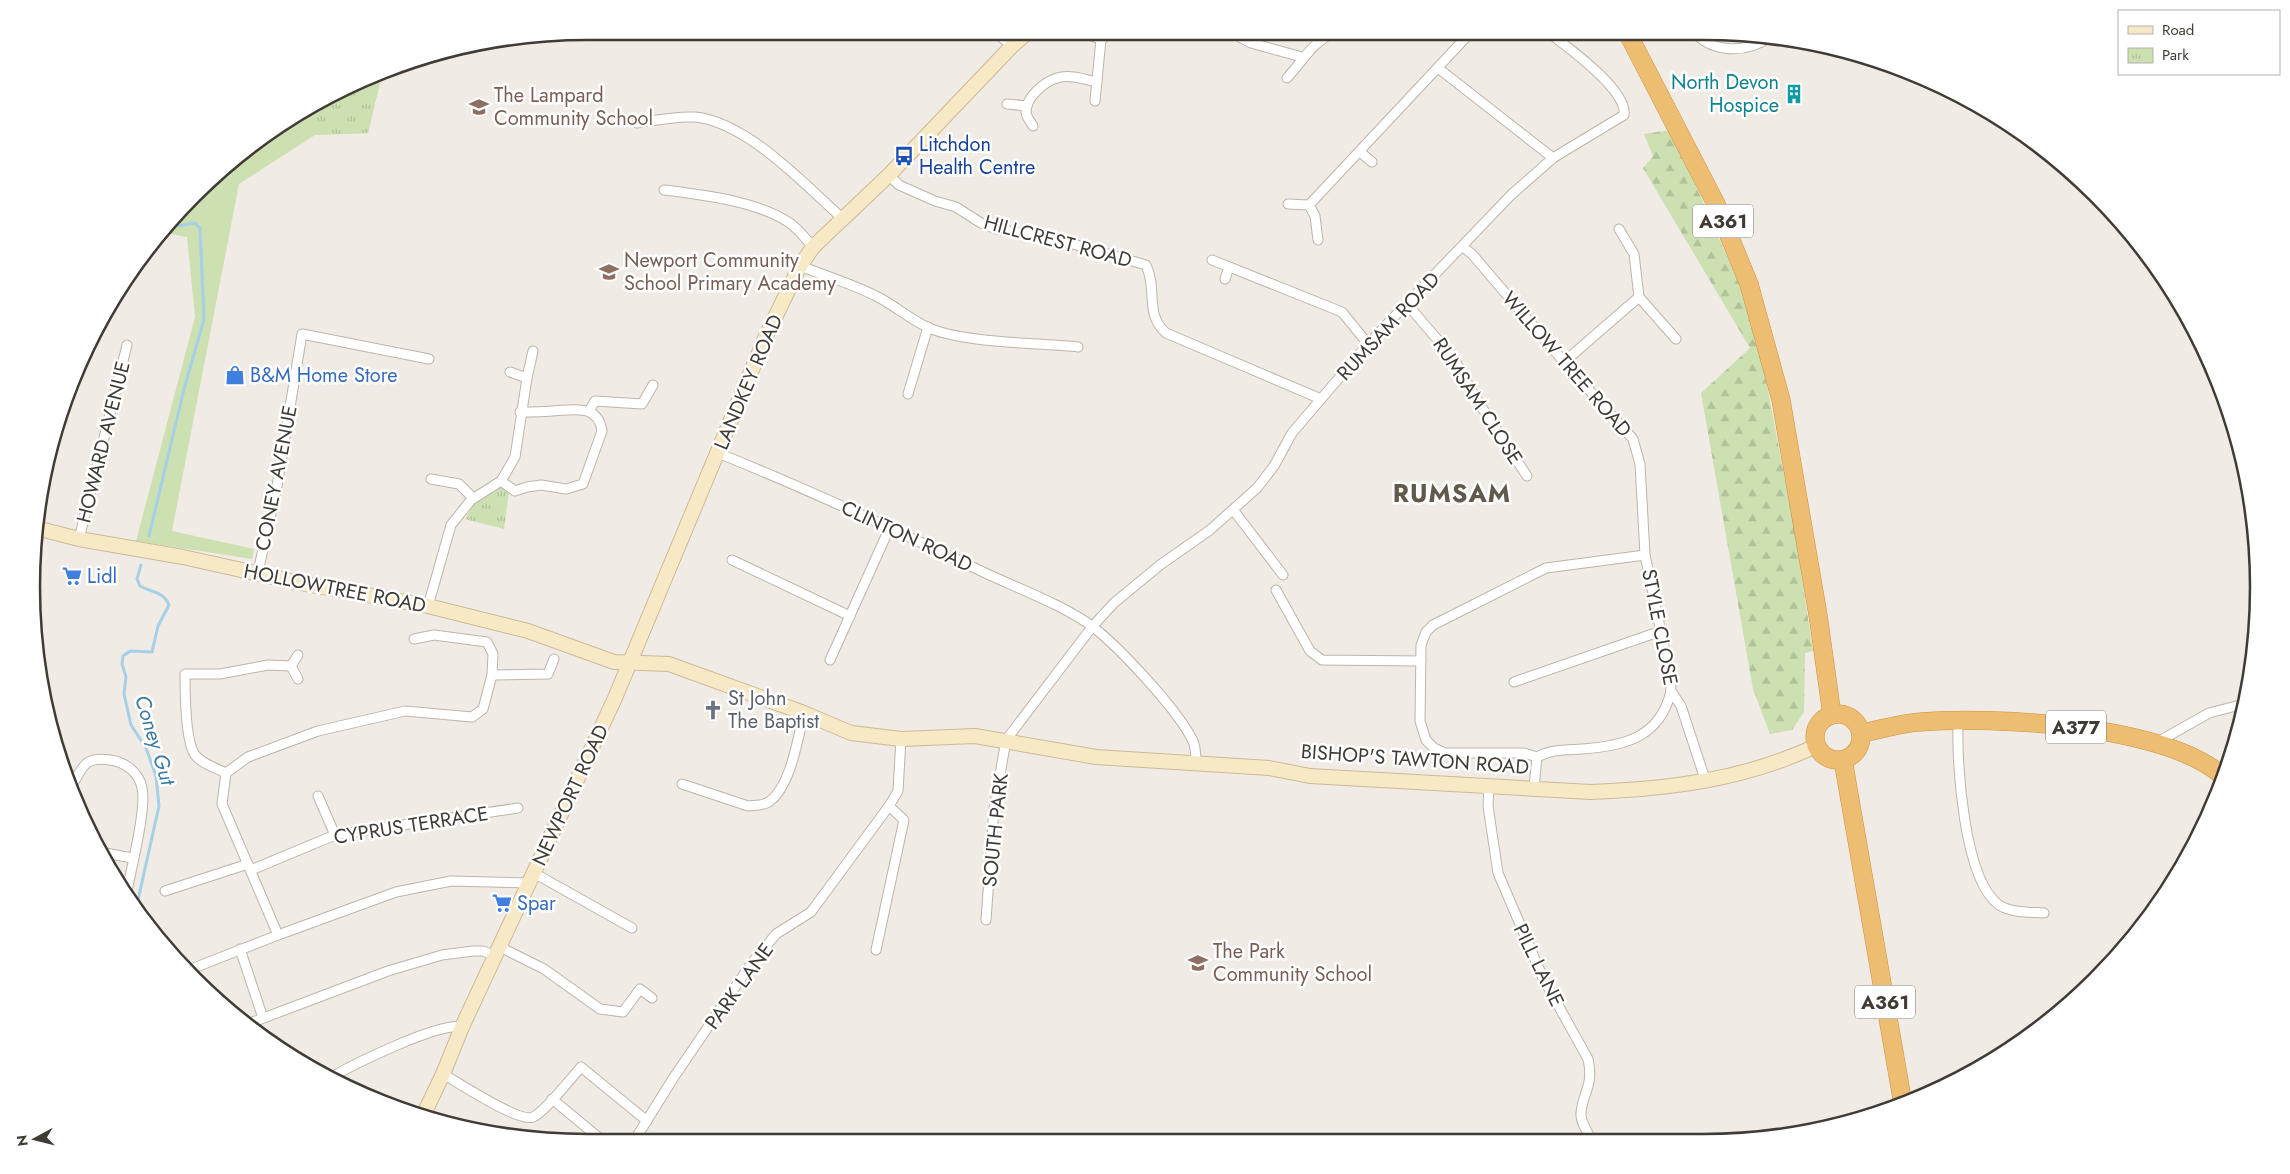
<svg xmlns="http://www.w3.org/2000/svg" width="2290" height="1174" font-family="Jost,sans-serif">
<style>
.grass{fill:#cde0b1}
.forest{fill:url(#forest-firs)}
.park{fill:url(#park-tufts)}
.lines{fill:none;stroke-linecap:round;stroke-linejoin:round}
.stream{stroke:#a6d0e7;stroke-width:3}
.street-casing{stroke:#bdb5ab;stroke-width:11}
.secondary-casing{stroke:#cbba98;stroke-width:16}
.highway-casing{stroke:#ca9143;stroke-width:19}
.street{stroke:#fff;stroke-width:9}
.secondary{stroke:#f8e9c6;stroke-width:14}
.highway{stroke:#edbd71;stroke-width:18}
.labels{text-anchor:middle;stroke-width:5;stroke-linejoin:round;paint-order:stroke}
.shield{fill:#fff;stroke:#7a7672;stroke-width:1}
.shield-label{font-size:19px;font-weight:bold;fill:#413b35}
.culture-label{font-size:20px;fill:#0d838f;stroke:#fff;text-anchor:end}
.education-label{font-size:20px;fill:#785e54;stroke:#fff;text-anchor:start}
.transit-label{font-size:20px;fill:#164399;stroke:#fff;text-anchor:start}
.street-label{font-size:20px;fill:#413b35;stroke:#fff}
.shop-label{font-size:20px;fill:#366cbe;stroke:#fff;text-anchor:start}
.worship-label{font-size:20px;fill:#5b616d;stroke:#fff;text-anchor:start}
.water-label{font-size:21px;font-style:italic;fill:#3b7ba0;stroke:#fff}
.district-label{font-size:25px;font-weight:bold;letter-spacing:1px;fill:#62594d;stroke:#fff}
.rim{fill:none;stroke:#413b35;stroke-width:2.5}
</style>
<defs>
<pattern id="forest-firs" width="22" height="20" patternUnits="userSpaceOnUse" patternTransform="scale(1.25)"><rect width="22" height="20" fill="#cde0b1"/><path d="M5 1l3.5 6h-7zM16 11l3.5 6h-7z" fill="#b1c199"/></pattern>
<pattern id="park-tufts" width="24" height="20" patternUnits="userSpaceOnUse" patternTransform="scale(1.25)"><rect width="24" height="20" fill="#cde0b1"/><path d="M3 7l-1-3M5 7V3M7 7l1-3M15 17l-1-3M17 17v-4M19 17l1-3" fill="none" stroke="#b1c199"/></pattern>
</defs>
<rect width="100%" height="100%" fill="#f0ebe4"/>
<polygon class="grass" points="382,73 368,133 315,135 239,184 172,531 254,549 252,559 136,541 195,317 187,237 160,232 169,220 248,146 309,106"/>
<polygon class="forest" points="1671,130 1741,288 1764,370 1793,521 1813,651 1805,653 1804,712 1792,730 1770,734 1753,689 1701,393 1750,348 1643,168 1653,156 1644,134"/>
<g class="park">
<polygon points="382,73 368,133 315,135 299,112 309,106"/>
<polygon points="499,487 509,491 504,529 465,519 475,502"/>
</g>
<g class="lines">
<g class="stream">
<polyline points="149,536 184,389 204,319 200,228 195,223 178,226 172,222 171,219"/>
<path d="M136,909L159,806L156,776L146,748L131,725L124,694L126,677L122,664L123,656L130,651L152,652L158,626L169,605C164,592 151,592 140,586L137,579L141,565"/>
</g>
<defs>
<g id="street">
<polyline points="995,32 1012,46"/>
<polyline points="1078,32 1101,39 1113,32"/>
<polyline points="1230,32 1251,43 1302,57"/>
<path d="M1694,32C1714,54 1747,53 1770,37"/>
<polyline points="1438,68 1553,158"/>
<path d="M1287,78C1302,62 1313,41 1335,32"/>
<polyline points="1095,101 1101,39"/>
<polyline points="1007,104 1027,106"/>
<path d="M637,123C656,120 676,116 695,117C747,122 804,184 842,218"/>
<path d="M1033,126C1031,122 1026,117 1026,112C1026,97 1044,82 1057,78C1069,74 1084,79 1096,82"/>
<polyline points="1360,152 1372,162"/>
<path d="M889,175L899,185L935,201L956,207L981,223L996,229L1059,240L1146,265C1158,291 1144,313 1166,333L1321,399"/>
<path d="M664,190C703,195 759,201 791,224C799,230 806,239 813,247"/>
<polyline points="1288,204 1309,205"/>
<polyline points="1619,229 1634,254 1639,297"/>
<polyline points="1318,240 1315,216 1309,205 1471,32"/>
<polyline points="1463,247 1472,254 1564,362 1633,439 1640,464 1645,555 1670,676 1671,691 1681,706 1706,782"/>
<polyline points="1212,260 1342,312 1368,344"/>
<path d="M800,266C826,276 853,284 878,297C895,306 910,319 927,327C960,343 1040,343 1078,347"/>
<polyline points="1225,279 1229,267"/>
<polyline points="1407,304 1454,359 1475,397 1527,476"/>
<polyline points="1564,362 1639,297 1676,339"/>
<polyline points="527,378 533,351"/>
<polyline points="908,394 928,327"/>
<polyline points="589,411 595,401 642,404 653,385"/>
<path d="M718,453C807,489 894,529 981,571C1014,587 1064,605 1093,627C1120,648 1178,710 1193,741C1196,748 1196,755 1196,763"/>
<polyline points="431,479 459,484 473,498"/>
<path d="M501,481L515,491L527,487L541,485L566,489L583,484L602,431C598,403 572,410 552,411C541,412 531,412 520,412"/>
<polyline points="1234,511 1283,575"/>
<polyline points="79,539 127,345"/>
<polyline points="732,560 850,616"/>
<polyline points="258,572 277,486 302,334 429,359"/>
<polyline points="1276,590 1310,651 1322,660 1421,661"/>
<polyline points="428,606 451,525 471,500 501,481 515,457 527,378 510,372"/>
<polyline points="830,660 890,527"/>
<polyline points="492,675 548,674 554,659"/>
<polyline points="298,679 291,666 298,655"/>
<polyline points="1514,682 1661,631"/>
<path d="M1958,721C1957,763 1963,879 1999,905C2011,913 2030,912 2044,913"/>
<polyline points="2160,745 2163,739 2209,713 2244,704"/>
<polyline points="1537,757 1524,753 1445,753 1434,748 1426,740 1420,721 1421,645 1426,632 1433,625 1546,568 1645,555"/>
<path d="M226,773C216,768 202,764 195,755C185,741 185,693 185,674H220L268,665L291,666"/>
<path d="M682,784L748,806C755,805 764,806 770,801C791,785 798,738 804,713"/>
<path d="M1489,785L1488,806L1498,873L1543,978L1588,1059C1594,1086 1583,1091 1581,1113C1580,1121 1587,1131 1591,1139"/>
<path d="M71,787C83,767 84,756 110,760C125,762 139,772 142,788C147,809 130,872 126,897"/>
<path d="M1534,788L1537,757C1552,749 1566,750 1582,749C1624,746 1660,738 1671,691"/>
<polyline points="318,796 335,835"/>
<polyline points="100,852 132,858"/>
<polyline points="251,870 335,835 518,808"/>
<polyline points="534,873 632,928"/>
<polyline points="165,891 248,864"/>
<path d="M986,920L994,809L1006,740L1092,627L1114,603L1160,565L1210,530L1257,488L1274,466L1292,433L1368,344L1511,195L1553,158L1624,115C1628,90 1567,47 1548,32"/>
<polyline points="278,935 222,804 226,773 248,757 318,731 405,711 472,717 483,709 492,675 493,654 487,642 434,635 414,639"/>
<polyline points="500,947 544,969 600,1009 623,1012 640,989 652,998"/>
<polyline points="240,949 263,1018"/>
<polyline points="876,950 904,820 889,806"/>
<polyline points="186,971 278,935 396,892 451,881 530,883"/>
<polyline points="245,1025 388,971 442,955 473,951 483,951 495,956"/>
<path d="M443,1074C459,1083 519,1123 533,1117C545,1112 571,1078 581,1067L647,1121"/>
<path d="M330,1078C352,1065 439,1022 462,1027"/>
<polyline points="552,1099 603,1141"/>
<polyline points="634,1141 674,1077 751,964 776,934 811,912 889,806 898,791 901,739"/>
</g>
<g id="secondary">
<path d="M36,528L79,539L183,557L300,583L428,606L528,631L614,662L669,664L804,713L851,733L901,739L975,736L1096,757L1269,768L1310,776L1590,792C1669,789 1743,780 1816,746"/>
<polyline points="423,1116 443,1074 462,1027 615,698 766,336 800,266 813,247 889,175 1012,46 1028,32"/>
</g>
<g id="highway">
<polyline points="1627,32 1716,204 1749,284 1781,400 1818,615 1832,715"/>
<circle cx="1838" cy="737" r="23"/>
<path d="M1861,733C1880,730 1901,723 1920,722C1998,716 2163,725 2223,776"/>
<polyline points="1843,760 1903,1104"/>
</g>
</defs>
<use href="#street" class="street-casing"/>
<use href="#secondary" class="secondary-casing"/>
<use href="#highway" class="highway-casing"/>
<use href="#street" class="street"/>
<use href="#secondary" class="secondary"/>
<use href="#highway" class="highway"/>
</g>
<defs>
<symbol id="building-bare" viewBox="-9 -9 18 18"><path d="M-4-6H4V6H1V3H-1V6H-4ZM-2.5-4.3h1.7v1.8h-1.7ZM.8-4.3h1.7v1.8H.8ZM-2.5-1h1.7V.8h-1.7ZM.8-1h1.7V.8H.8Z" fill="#0f9aa8" stroke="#fff" stroke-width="2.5" paint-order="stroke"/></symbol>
<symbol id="school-bare" viewBox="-9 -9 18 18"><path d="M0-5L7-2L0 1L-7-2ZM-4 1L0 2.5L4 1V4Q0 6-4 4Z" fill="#8d6e63" stroke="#fff" stroke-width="2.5" paint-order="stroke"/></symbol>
<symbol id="bus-bare" viewBox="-9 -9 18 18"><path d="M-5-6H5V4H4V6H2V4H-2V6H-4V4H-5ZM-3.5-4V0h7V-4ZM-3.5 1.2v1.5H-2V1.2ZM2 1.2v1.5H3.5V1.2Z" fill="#1a4fb4" stroke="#fff" stroke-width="2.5" paint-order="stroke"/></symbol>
<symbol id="shop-bare" viewBox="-9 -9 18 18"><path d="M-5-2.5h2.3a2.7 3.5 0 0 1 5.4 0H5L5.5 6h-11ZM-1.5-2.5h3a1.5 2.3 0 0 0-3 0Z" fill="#3f7fe0" stroke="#fff" stroke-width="2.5" paint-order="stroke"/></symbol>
<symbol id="supermarket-bare" viewBox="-9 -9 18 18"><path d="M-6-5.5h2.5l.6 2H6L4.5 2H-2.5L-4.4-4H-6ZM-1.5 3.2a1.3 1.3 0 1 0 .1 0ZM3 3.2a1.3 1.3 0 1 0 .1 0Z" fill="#3f7fe0" stroke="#fff" stroke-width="2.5" paint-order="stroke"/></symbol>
<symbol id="church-bare" viewBox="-9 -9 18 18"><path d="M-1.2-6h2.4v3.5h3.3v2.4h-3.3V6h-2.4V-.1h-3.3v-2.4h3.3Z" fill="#6b7280" stroke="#fff" stroke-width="2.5" paint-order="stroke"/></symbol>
</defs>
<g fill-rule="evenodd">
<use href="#building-bare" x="1780" y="80" width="28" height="28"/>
<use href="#school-bare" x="465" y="93" width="28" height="28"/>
<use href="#bus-bare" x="890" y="142" width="28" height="28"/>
<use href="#school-bare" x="595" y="258" width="28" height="28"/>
<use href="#shop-bare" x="221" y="361" width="28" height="28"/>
<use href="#supermarket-bare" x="58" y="562" width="28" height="28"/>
<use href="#church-bare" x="699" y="696" width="28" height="28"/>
<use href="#supermarket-bare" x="488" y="889" width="28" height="28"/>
<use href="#school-bare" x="1184" y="949" width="28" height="28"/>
</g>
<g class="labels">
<g class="shield">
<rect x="1693" y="204.5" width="60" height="33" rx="4"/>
<rect x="2046" y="710.5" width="60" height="33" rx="4"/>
<rect x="1855" y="985.5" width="60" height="33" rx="4"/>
</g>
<g class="shield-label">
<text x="1723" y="228">A361</text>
<text x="2076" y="734">A377</text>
<text x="1885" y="1009">A361</text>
</g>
<g class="culture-label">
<text x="1779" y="89">North Devon<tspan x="1779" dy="23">Hospice</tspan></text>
</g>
<g class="education-label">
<text x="494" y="102">The Lampard<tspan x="494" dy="23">Community School</tspan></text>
<text x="624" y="267">Newport Community<tspan x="624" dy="23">School Primary Academy</tspan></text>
<text x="1213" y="958">The Park<tspan x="1213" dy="23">Community School</tspan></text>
</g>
<g class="transit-label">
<text x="919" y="151">Litchdon<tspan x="919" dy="23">Health Centre</tspan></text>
</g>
<g class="street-label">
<text transform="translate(1058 241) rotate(15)" y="7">HILLCREST ROAD</text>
<text transform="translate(1388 326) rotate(-47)" y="7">RUMSAM ROAD</text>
<text transform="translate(1567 364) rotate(49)" y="7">WILLOW TREE ROAD</text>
<text transform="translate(748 382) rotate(-67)" y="7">LANDKEY ROAD</text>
<text transform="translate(1478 401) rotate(57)" y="7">RUMSAM CLOSE</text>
<text transform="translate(103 442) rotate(-76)" y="7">HOWARD AVENUE</text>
<text transform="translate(276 478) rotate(-79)" y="7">CONEY AVENUE</text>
<text transform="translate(907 536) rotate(25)" y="7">CLINTON ROAD</text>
<text transform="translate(335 588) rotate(11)" y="7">HOLLOWTREE ROAD</text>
<text transform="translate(1660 627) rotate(79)" y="7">STYLE CLOSE</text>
<text transform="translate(1415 759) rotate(4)" y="7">BISHOP'S TAWTON ROAD</text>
<text transform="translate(570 795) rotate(-65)" y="7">NEWPORT ROAD</text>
<text transform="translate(411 825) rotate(-9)" y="7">CYPRUS TERRACE</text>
<text transform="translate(995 830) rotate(-84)" y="7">SOUTH PARK</text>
<text transform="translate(1539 965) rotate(64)" y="7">PILL LANE</text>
<text transform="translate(739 986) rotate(-54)" y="7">PARK LANE</text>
</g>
<g class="shop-label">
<text x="250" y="382">B&amp;M Home Store</text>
<text x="87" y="583">Lidl</text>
<text x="517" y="910">Spar</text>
</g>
<g class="worship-label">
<text x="728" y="705">St John<tspan x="728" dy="23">The Baptist</tspan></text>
</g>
<g class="water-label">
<text transform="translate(155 740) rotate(73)" y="7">Coney Gut</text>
</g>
<g class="district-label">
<text x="1452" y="502">RUMSAM</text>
</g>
</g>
<path d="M0 0H2290V1174H0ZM587 40H1703A547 547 0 0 1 2250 587V587A547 547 0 0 1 1703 1134H587A547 547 0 0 1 40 587V587A547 547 0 0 1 587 40Z" fill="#fff" fill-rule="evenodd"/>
<path class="rim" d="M587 40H1703A547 547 0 0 1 2250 587V587A547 547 0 0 1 1703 1134H587A547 547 0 0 1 40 587V587A547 547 0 0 1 587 40Z"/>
<rect x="2118" y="10" width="162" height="65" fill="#ffffff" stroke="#b3b1ae"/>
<rect x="2128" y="26" width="25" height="8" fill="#f8e9c6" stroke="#b3b1ae"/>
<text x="2162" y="35" font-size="15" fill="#413b35">Road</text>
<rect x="2128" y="48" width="25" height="15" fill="url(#park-tufts)" stroke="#b3b1ae"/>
<text x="2162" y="60" font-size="15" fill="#413b35">Park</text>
<g transform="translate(35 1139) rotate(263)" stroke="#ffffff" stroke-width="4" paint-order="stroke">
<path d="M0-4L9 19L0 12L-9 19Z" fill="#413b35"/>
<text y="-8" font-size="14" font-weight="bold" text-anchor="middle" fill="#413b35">N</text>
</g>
</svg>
